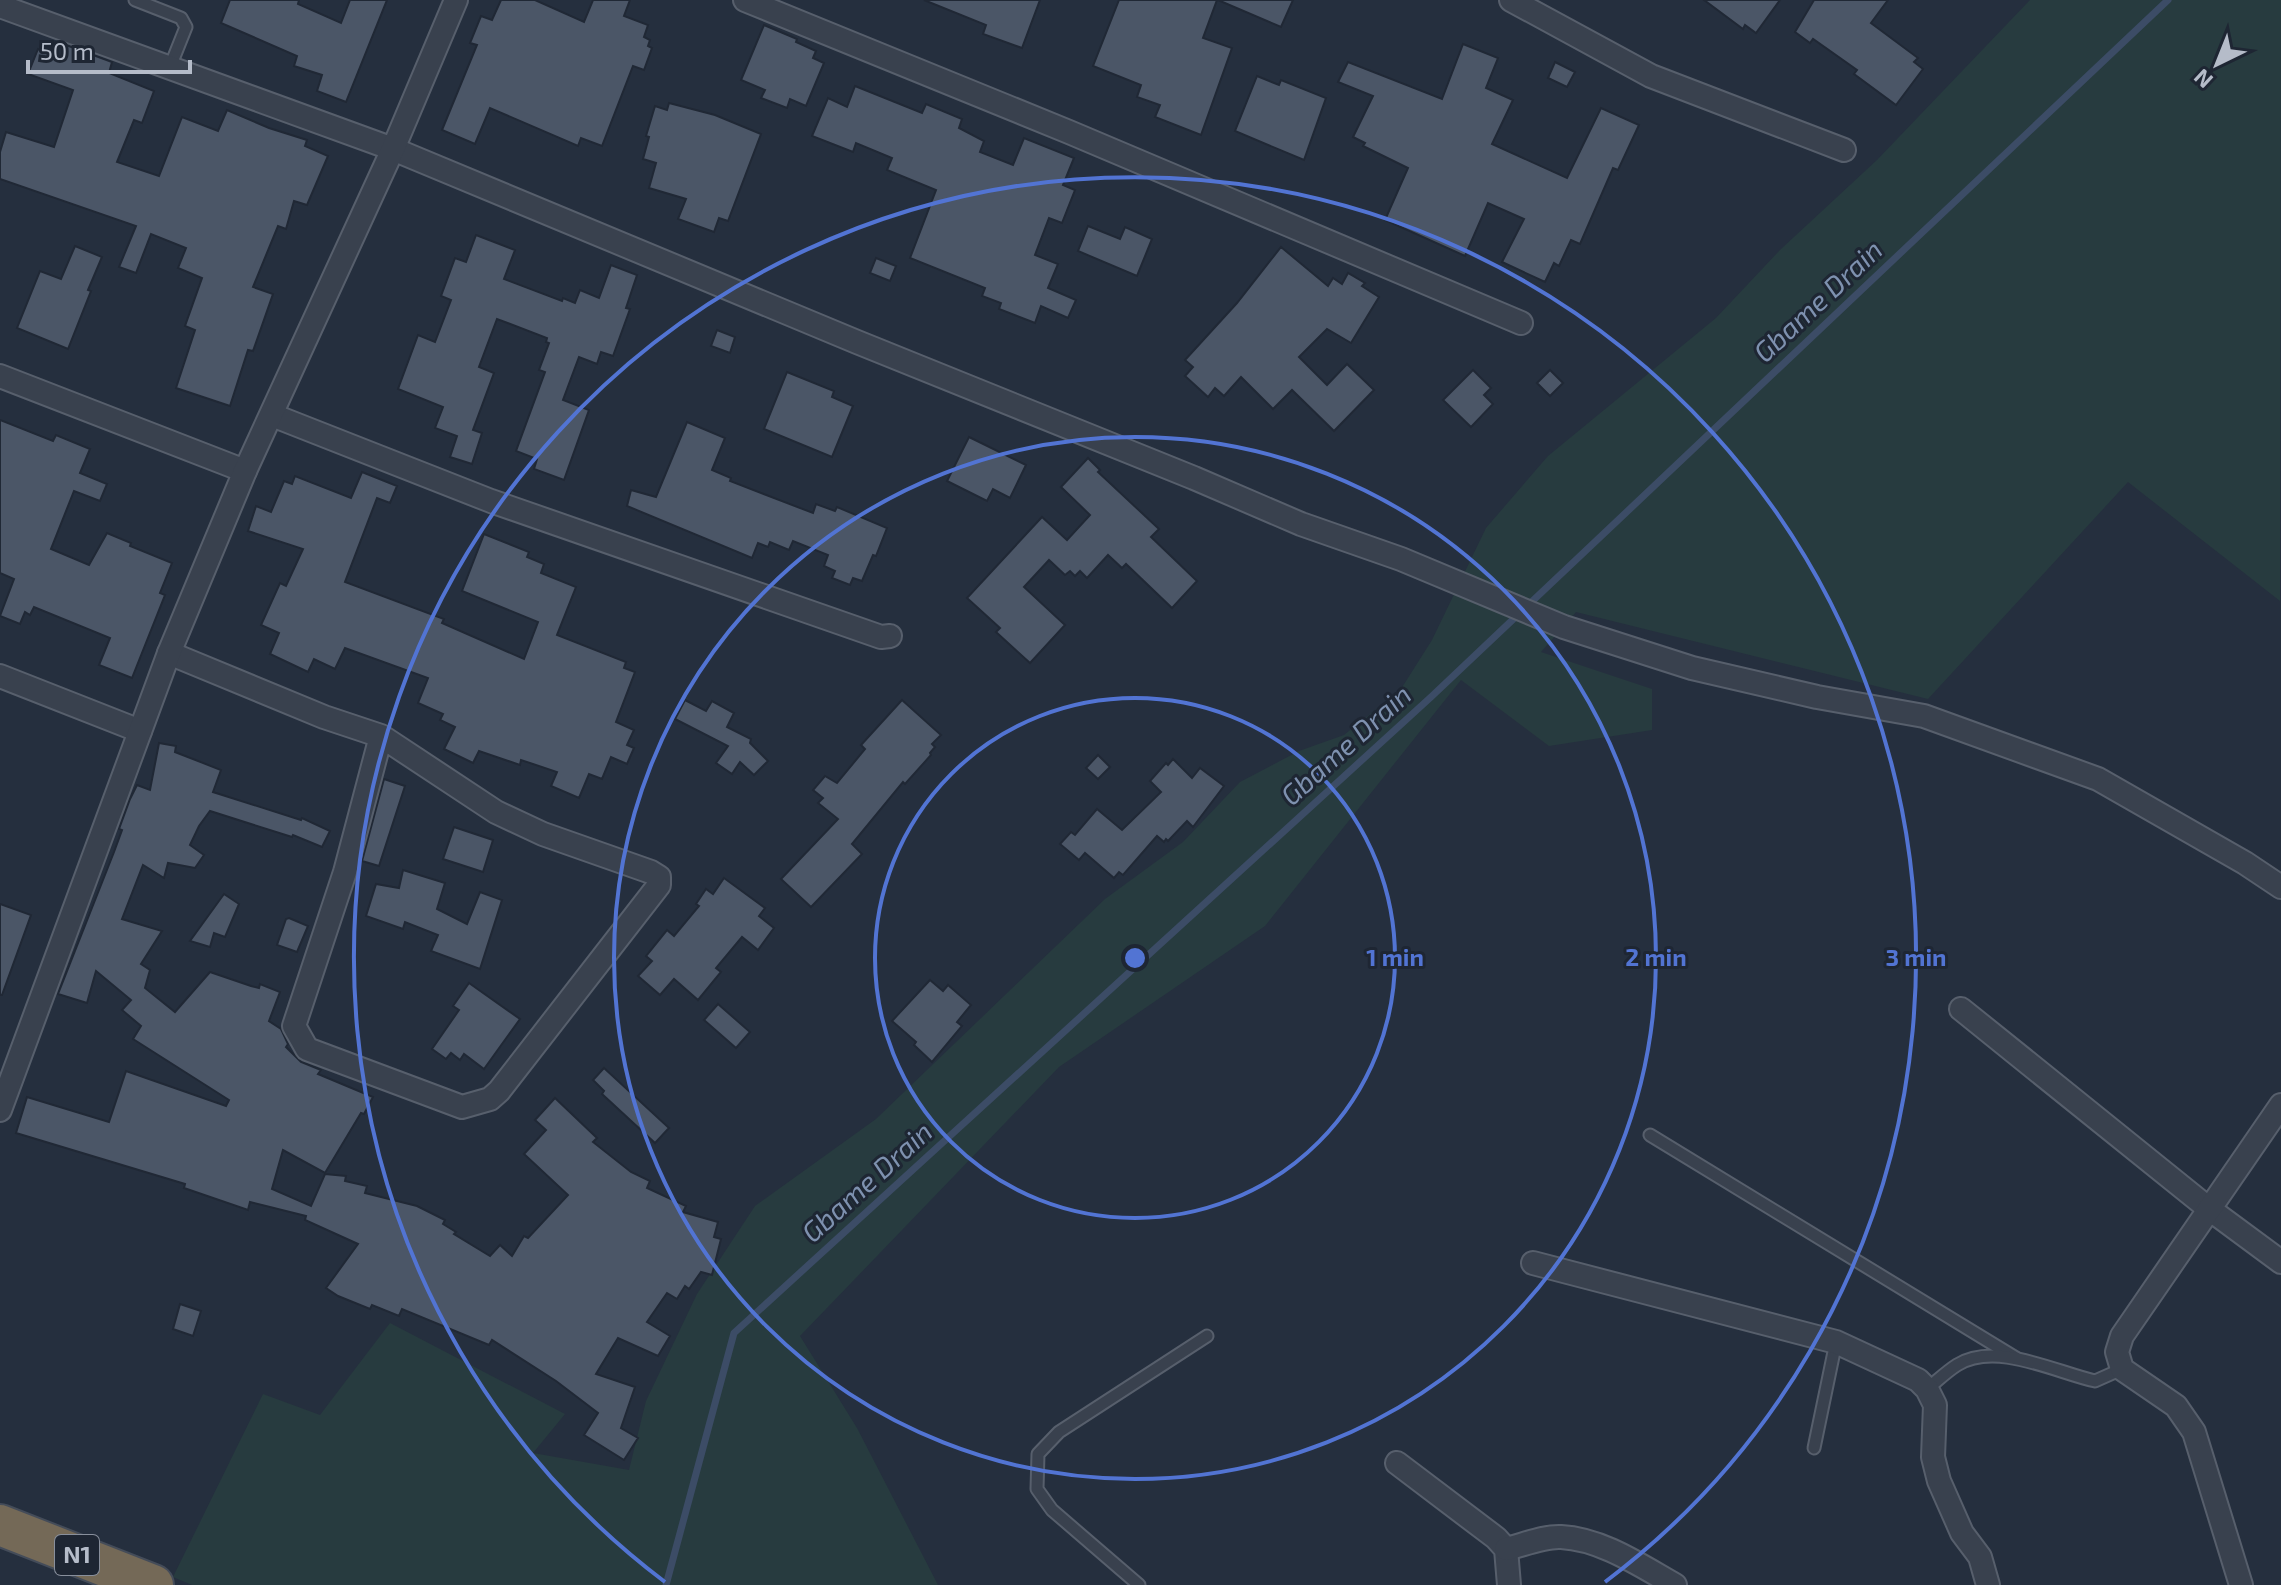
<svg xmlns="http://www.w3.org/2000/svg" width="2281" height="1585" font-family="'Exo 2',sans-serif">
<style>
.green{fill:#273b3f}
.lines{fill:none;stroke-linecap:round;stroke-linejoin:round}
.stream{stroke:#3c4c66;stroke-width:7}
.building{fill:#4b5667;stroke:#202835;stroke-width:2}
.lane-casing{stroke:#575f6c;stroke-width:15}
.street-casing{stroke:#575f6c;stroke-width:26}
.highway-casing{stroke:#444c59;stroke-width:44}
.lane{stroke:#39414e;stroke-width:11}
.street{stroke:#39414e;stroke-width:22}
.highway{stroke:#746957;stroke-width:40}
.ring{fill:none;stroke:#5274d3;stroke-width:4}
.labels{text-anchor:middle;stroke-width:6;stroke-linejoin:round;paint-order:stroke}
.shield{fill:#1e2633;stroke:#888f9c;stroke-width:2}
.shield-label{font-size:24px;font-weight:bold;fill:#b5bcc9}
.water-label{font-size:28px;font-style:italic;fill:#7e91af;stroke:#1e2633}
.centre{fill:#5274d3;stroke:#1e2633;stroke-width:4}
.ring-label{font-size:24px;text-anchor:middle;font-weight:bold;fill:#5274d3;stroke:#1e2633;stroke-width:6;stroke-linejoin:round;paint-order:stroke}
</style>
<rect width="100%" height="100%" fill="#252f3e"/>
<polygon class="green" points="2030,0 2281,0 2280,601 2128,482 1928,699 1576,612 1541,652 1652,689 1652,730 1549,746 1461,680 1265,926 1059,1067 800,1336 857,1428 938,1585 192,1585 173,1577 263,1394 320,1415 390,1323 565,1414 533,1453 629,1470 646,1401 697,1294 755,1206 876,1119 1105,899 1183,842 1240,782 1299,751 1344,735 1401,689 1432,640 1486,528 1548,456 1716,318 1780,250 1877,160"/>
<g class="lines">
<polyline class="stream" points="666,1585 734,1333 1431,697 2168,0"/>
</g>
<g class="building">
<polygon points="230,0 299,0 298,4 341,23 350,0 387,0 346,102 317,91 322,75 294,66 297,56 221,23"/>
<polygon points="501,0 535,0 584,22 593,0 630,0 624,16 648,25 644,37 650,40 648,46 652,48 644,70 633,66 602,146 581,138 578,146 490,108 475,144 442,130 477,45 470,43 481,16 492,20"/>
<polygon points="924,0 1040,0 1022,48 983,34 986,25"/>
<polygon points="1119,0 1217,0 1203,38 1232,48 1201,135 1155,117 1160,105 1137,97 1141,85 1093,66"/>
<polygon points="1218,0 1293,0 1281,27"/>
<polygon points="1704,0 1780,0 1756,33 1745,25 1743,29"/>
<polygon points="1814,0 1888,0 1871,23 1918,58 1914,62 1923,69 1896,105 1854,74 1857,70 1813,39 1810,43 1795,32"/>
<polygon points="764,25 797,39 796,42 816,51 813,58 824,63 806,106 790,99 787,108 761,98 765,90 741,80"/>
<polygon points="1463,44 1498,58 1486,88 1513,100 1492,144 1567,178 1601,108 1639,125 1618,170 1613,168 1580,244 1571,240 1559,266 1554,263 1545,282 1502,262 1524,219 1488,203 1465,256 1385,220 1408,168 1363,146 1365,143 1353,137 1373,96 1338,82 1348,62 1442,99"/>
<polygon points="66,45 112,62 109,73 154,91 142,123 134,120 117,162 159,176 182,117 218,131 227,110 269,128 307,140 305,146 328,156 307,205 294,201 286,229 278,226 253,287 273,294 253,351 248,350 230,406 176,388 195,330 185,326 202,278 178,268 186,248 151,234 136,273 119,267 136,226 0,179 0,152 6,132 54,147 73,90 28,74 38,49 61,59"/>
<polygon points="1555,62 1575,72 1567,87 1548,78"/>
<polygon points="1257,76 1279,85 1281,80 1326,98 1304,160 1235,131"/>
<polygon points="855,86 922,113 926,104 962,119 959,128 984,141 980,152 1013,165 1024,138 1074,158 1063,185 1075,190 1062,223 1049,218 1035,255 1058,264 1048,288 1076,300 1068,318 1041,306 1035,323 999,309 1001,303 982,296 985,288 910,258 936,190 887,170 892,158 856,143 853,152 812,136 828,98 847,107"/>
<polygon points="669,103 715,115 761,134 728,221 719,218 714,232 678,219 686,199 649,188 656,163 643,159 649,137 646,136 655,106 667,110"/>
<polygon points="1088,226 1120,239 1125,227 1152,239 1137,276 1078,251"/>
<polygon points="476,235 515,250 504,279 562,301 563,298 575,303 580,290 599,298 611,265 637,275 626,308 630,309 613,356 601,352 597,364 579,357 563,400 589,410 564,480 534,469 537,459 516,451 545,372 539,370 549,343 546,342 547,338 497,319 479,367 494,373 473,430 482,433 472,464 450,457 457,436 435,428 443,407 398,389 418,335 435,342 451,300 441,296 455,258 466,262"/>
<polygon points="75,246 102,257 88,290 91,291 68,349 17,328 40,271 61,279"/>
<polygon points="1281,247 1328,286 1333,278 1342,284 1348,273 1365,283 1362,286 1379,297 1351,343 1327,329 1299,357 1327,385 1347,364 1374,390 1334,431 1292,390 1273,409 1241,377 1224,396 1215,388 1208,397 1185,376 1193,367 1185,360 1237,303"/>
<polygon points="876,258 896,266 890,281 870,273"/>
<polygon points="717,330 735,337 730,353 711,346"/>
<polygon points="1473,370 1491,388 1484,395 1493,404 1471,427 1443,400"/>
<polygon points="1550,370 1563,383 1550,396 1537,383"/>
<polygon points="787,372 834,391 832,397 853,406 832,457 764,429"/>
<polygon points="0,420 53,441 56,435 90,449 80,473 107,484 100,501 74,491 51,549 89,565 107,533 131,543 130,546 172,563 160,593 165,595 132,678 99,665 110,638 34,607 30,615 25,612 20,624 0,616 14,579 0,573"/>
<polygon points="687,422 725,438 712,470 731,478 730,481 813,513 816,504 835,511 837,507 887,528 876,556 873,555 862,581 853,578 850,585 832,578 835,571 824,566 828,555 793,541 789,550 770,542 768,547 758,543 752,558 627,506 631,490 656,497"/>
<polygon points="969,437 1026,465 1010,498 993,489 987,501 947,481"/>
<polygon points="1088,458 1100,470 1098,472 1159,529 1151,537 1197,581 1172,608 1126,564 1122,568 1108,555 1087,578 1080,571 1075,576 1070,571 1065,575 1049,560 1024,587 1065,625 1030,663 996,632 1000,628 967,598 1042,517 1067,540 1090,515 1061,487"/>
<polygon points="362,472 397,486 390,503 377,498 345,582 444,619 442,623 524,659 538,622 462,591 484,534 529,552 527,557 544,564 541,573 576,587 557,635 626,662 624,668 635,672 616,722 634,730 627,745 634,748 627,764 611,757 602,779 589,774 579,798 551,786 557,772 521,760 520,765 479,751 473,763 444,749 455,727 440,720 443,714 418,703 428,678 345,648 335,669 314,659 308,672 270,654 279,633 261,625 280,583 286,586 303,549 248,531 256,506 271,512 284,481 292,484 295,476 351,498"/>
<polygon points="685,700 706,711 712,701 734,713 727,727 751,739 750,743 768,761 754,775 740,762 732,774 716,763 728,746 675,719"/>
<polygon points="902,700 941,735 932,744 935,747 930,753 931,755 905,784 903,782 852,844 862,854 811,907 781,879 838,819 818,803 823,798 813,790 825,776 837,783 865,749 861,745"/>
<polygon points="159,743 176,746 175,752 221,770 213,792 301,820 302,818 330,831 322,847 293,835 292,837 210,811 199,826 190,845 204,855 195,868 168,863 164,878 143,865 122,919 162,931 141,964 150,970 145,988 175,1012 210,972 251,986 259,988 260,984 280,992 269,1021 281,1029 288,1044 286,1047 301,1062 321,1070 318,1074 373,1097 364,1114 361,1113 325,1173 283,1150 272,1189 311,1206 325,1174 346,1176 345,1181 367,1186 365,1193 417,1206 445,1220 443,1224 456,1232 454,1234 490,1256 500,1245 512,1256 524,1236 528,1238 568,1195 524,1154 546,1130 535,1120 555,1098 597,1138 593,1142 631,1172 650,1181 647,1188 686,1206 683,1212 718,1222 714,1237 721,1239 712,1275 701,1272 689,1289 685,1286 677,1299 667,1293 647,1322 670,1336 658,1356 618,1338 596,1374 635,1387 621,1428 638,1438 624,1460 584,1435 598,1413 556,1381 492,1340 489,1345 402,1309 399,1316 372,1305 370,1309 338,1296 326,1288 358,1244 305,1220 306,1216 250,1202 248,1210 184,1188 185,1184 16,1133 27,1097 109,1122 126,1071 226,1106 229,1100 133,1039 141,1026 122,1010 131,1000 96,971 87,1003 58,994 114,852 122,830 119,829 130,799 137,785 150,790"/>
<polygon points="1098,755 1110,767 1098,779 1086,768"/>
<polygon points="1173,759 1192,778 1200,768 1224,786 1193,827 1187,821 1168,841 1166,839 1164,842 1157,836 1123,875 1119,872 1114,878 1085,853 1079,860 1060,844 1071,832 1075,835 1097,809 1122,830 1161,792 1150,781 1166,763 1168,765"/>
<polygon points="384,779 405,786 379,866 362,861"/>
<polygon points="454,827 493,840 483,872 443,859"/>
<polygon points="403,870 445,883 437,909 467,924 480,892 502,900 480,969 431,951 438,935 405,922 403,929 366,916 376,884 399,888"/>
<polygon points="724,878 765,908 759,916 774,928 758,950 742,937 716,968 721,972 698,1000 674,979 660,995 638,976 652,961 646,956 667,930 674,936 699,906 696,904 706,889 713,894"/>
<polygon points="224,894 239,904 225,937 214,933 210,947 190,941"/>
<polygon points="0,904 31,915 2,995 0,995"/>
<polygon points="289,918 308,926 297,952 277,945 286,919"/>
<polygon points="930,980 943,991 948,985 971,1005 957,1022 962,1026 932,1062 914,1045 916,1042 892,1021"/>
<polygon points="469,983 520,1019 484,1069 464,1054 460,1060 451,1053 446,1059 432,1049 459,1010 453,1006"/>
<polygon points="718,1004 750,1032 736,1048 704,1020"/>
<polygon points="604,1068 669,1128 655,1143 602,1094 604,1091 593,1080"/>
<polygon points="180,1304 201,1311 193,1336 173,1329"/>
</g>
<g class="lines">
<defs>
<g id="lane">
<polyline points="135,0 181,18 186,27 170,67"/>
<polyline points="1650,1135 2016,1358"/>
<path d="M1927,1389C1937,1381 1946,1372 1957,1365C1996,1341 2055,1372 2095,1381L2122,1369"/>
<polyline points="1814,1448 1836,1342"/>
<polyline points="1139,1585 1052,1510 1037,1489 1038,1454 1059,1432 1207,1336"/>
</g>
<g id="street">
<polyline points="745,0 1069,132 1521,323"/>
<polyline points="1511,0 1651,76 1844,150"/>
<polyline points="0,6 393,149 857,342 1194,478 1301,524 1401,559 1564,627 1692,668 1817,697 1924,716 2098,779 2245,863 2281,887"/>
<polyline points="0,376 245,471"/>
<polyline points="272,415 491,501 881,637 890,636"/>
<polyline points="169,653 324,717 381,736 496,812 543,834 651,872 659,877 659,885 499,1091 490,1099 462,1107 307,1049 294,1026 345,872 381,736"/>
<polyline points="0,676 140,731"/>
<polyline points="1961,1009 2208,1208 2281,1262"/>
<polyline points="0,1110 169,653 245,471 393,149 456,0"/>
<polyline points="1533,1263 1836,1342 1918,1380 1927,1389 1935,1405 1933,1457 1939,1481 1962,1533 1980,1557 1988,1585"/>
<polyline points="1397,1463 1496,1538 1506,1549 1509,1585"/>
<path d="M1506,1549C1523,1545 1544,1536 1561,1537C1602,1539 1641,1566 1675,1585"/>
<polyline points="2241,1585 2194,1432 2176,1406 2122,1369 2117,1352 2122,1336 2281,1105"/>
</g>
<polyline id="highway" points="0,1525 153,1585"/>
</defs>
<use href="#lane" class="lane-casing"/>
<use href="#street" class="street-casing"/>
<use href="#highway" class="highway-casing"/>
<use href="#lane" class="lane"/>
<use href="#street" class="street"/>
<use href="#highway" class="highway"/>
</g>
<g class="ring">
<circle cx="1135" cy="958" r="260"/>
<circle cx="1135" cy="958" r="521"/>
<path d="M665 1582A781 781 0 1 1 1605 1582"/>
</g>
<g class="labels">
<rect class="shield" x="55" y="1535" width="44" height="40" rx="6"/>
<g class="shield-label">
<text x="77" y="1563">N1</text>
</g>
<g class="water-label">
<text transform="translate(1818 301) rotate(-43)" y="10">Gbame Drain</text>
<text transform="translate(1346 745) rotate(-42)" y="10">Gbame Drain</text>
<text transform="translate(867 1182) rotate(-42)" y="10">Gbame Drain</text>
</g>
</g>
<circle cx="1135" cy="958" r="12" class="centre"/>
<g class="ring-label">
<text x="1395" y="966">1 min</text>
<text x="1656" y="966">2 min</text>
<text x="1916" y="966">3 min</text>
</g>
<g transform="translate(2217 64) rotate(223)" stroke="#1e2633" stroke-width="6" paint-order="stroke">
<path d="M0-6L14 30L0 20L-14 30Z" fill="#b5bcc9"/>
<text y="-12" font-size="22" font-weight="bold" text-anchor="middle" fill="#b5bcc9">N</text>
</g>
<path d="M28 60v12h162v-12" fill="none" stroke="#b5bcc9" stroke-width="4"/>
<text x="40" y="60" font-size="24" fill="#b5bcc9" stroke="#1e2633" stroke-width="6" paint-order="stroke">50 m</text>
</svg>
